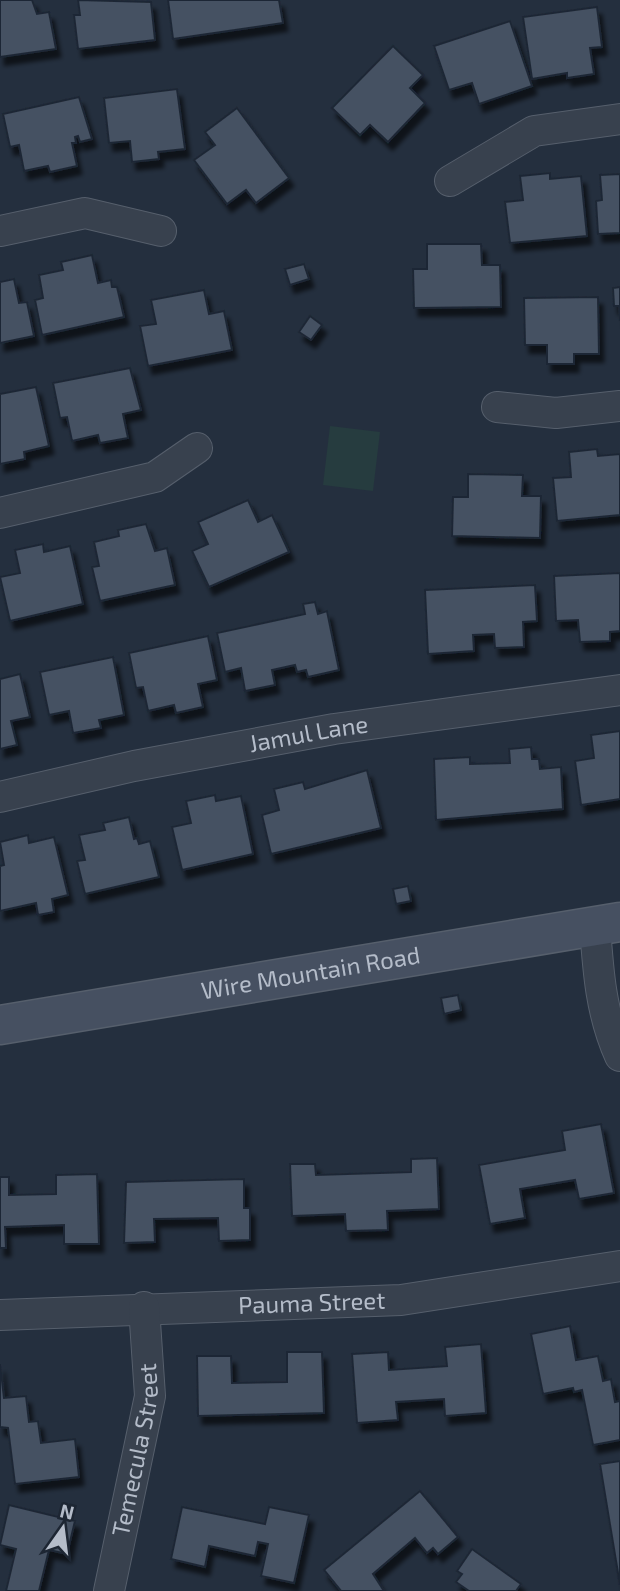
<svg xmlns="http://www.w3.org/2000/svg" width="620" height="1591" font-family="'Exo 2',sans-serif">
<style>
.green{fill:#263c3f}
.building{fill:#455162;stroke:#1f2835;stroke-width:2;filter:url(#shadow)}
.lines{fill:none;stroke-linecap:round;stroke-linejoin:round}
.street-casing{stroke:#565f6c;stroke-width:32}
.secondary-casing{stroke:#565f6c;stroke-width:41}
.street{stroke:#38414e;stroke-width:30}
.secondary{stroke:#465061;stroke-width:38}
.labels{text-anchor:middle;stroke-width:7;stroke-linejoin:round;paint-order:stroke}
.street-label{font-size:24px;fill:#b4bcc9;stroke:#1d2633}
</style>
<defs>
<filter id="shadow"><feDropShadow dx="4.5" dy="8" stdDeviation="2" flood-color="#0009"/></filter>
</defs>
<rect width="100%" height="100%" fill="#242f3e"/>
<polygon class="green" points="330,426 380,432 373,491 323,485"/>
<g class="building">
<polygon points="0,0 32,0 37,14 49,12 56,49 0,57"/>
<polygon points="78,0 151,2 155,40 78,49 74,15 80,15"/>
<polygon points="168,0 279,0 283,23 173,39"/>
<polygon points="597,7 602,47 590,48 594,74 567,78 567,73 532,79 523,17"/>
<polygon points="510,21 532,86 479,104 472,83 449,90 434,46"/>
<polygon points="393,46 423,75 410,88 425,103 388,142 370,125 360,135 332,108"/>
<polygon points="177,89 185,149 158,152 159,159 132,162 130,141 109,143 104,98"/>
<polygon points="79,97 92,139 80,142 78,136 75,137 76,143 72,143 77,166 50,172 48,166 24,171 19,145 10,147 3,114"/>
<polygon points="237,108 289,178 256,203 246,190 227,204 194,160 215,145 205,132"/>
<polygon points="550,173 550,179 581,176 587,236 510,243 505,202 523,200 520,176"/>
<polygon points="620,174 620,233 598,234 596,201 602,200 600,175"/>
<polygon points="427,244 481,244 482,265 500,265 501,307 414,308 413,269 427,269"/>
<polygon points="92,255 98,283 111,280 112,287 117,287 124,317 42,335 35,300 43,298 39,275 63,270 61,262"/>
<polygon points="304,264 309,279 290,285 285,269"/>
<polygon points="14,279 19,303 27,302 34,336 0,343 0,282"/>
<polygon points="620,287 620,321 619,306 614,306 613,288"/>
<polygon points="204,290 209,314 224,311 232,350 148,366 140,326 156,324 151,300"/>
<polygon points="598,297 599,354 574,354 574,364 547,364 547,345 525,345 524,298"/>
<polygon points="310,316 322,325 311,340 299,332"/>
<polygon points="130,368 141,410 123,414 128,438 100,443 98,435 72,441 67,417 60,418 53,383"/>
<polygon points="36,387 49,446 24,452 25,459 0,464 0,394"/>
<polygon points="597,449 598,456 620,454 620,515 557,521 553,478 571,477 569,452"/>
<polygon points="468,474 523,475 522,496 541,496 540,538 452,536 453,497 468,497"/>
<polygon points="248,500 258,522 272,515 289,552 209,587 192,551 208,544 198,522"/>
<polygon points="146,524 155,551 167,548 175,585 100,601 92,567 99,566 94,542 119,536 118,530"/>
<polygon points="43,544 44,552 70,546 83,604 10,621 0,577 20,573 15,550"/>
<polygon points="620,573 620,631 610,632 610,641 580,642 578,620 556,621 554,576"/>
<polygon points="535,585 537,621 523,622 524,647 495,648 494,634 473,635 474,651 428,654 425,590"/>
<polygon points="315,602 318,614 327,611 339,670 308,677 306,670 297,672 295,665 272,670 275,685 245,691 241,668 225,672 217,633 305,614 303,604"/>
<polygon points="208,636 217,680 198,684 203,707 176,713 174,705 148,711 143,687 136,688 129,653"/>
<polygon points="113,657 124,715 99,720 101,728 73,733 69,711 49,715 40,672"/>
<polygon points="20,674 30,717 11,721 17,745 0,749 0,679"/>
<polygon points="620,731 620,799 581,805 575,761 594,758 591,735"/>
<polygon points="531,747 532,759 539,759 540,769 561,767 563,809 436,820 434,759 470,757 470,764 510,763 509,749"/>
<polygon points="367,770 381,828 271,854 262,815 279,810 274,789 303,782 305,789"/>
<polygon points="215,795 216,801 241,796 253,854 182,870 172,827 191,823 186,801"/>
<polygon points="129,817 134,839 137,838 139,844 150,841 159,877 85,894 77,861 85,860 79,835 105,830 103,823"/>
<polygon points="28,835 29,843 54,837 68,895 52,899 54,912 38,915 36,903 0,911 0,866 4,865 0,842"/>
<polygon points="408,886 411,901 396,904 393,889"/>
<polygon points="458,995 461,1010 444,1014 441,998"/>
<polygon points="601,1124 614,1193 579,1199 575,1180 520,1189 525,1218 490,1224 479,1165 565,1150 562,1131"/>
<polygon points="437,1158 439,1209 387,1211 388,1230 346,1231 345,1214 292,1216 290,1164 315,1164 316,1175 411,1172 411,1159"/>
<polygon points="97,1174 99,1244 64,1244 64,1225 5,1227 6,1248 0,1248 0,1177 9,1177 9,1195 56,1194 56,1175"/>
<polygon points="244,1179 244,1208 250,1208 250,1240 219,1241 218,1218 154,1219 155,1242 124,1243 126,1182"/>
<polygon points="570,1326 576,1360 598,1356 603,1381 611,1379 615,1402 620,1401 620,1440 593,1445 582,1390 574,1392 573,1388 543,1394 531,1334"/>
<polygon points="481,1344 486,1413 445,1416 444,1399 396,1402 398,1420 357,1423 352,1354 388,1352 389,1370 447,1366 445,1347"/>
<polygon points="287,1352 322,1352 324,1413 198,1416 197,1356 231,1356 232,1383 287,1382"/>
<polygon points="0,1364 4,1398 26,1396 29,1422 38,1421 41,1443 75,1439 79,1477 15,1484 8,1428 0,1427"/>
<polygon points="620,1461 620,1585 600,1464"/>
<polygon points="420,1491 458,1537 438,1554 433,1548 427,1553 415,1538 373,1574 384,1591 341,1591 324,1570"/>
<polygon points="9,1505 75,1521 67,1554 49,1550 39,1591 6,1591 16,1549 0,1545"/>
<polygon points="182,1507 265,1524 269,1507 309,1515 294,1583 261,1576 268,1544 258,1542 255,1556 209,1546 205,1567 171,1559"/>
<polygon points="472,1549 521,1584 516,1591 469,1591 456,1582 462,1574 457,1571"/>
</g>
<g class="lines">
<defs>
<g id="street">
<polyline points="450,181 534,131 620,119"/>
<polyline points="0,231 85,213 161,231"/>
<polyline points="497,407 556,413 620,406"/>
<polyline points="0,513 155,477 197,448"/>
<path id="s1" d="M0,797L134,766L334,729L620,690"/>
<path d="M595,926C598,971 601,1014 620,1056"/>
<path id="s2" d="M0,1315L401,1300L620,1266"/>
<path id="s3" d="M109,1591L150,1396L144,1307"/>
</g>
<g id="secondary">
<path id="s4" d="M0,1025L620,922"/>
</g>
</defs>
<use href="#street" class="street-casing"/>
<use href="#secondary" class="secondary-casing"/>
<use href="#street" class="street"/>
<use href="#secondary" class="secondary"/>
</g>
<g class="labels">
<g class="street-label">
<text dy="8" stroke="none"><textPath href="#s1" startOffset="315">Jamul Lane</textPath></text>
<text dy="8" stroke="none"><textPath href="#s4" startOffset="315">Wire Mountain Road</textPath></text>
<text dy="8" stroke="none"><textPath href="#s2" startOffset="312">Pauma Street</textPath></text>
<text dy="8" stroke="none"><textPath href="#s3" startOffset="144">Temecula Street</textPath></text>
</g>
</g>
<g transform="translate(63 1528) rotate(14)" stroke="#1d2633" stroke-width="5" paint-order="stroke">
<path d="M0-5L12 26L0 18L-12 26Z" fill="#b4bcc9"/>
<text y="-10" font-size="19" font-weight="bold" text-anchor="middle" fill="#b4bcc9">N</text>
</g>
</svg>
